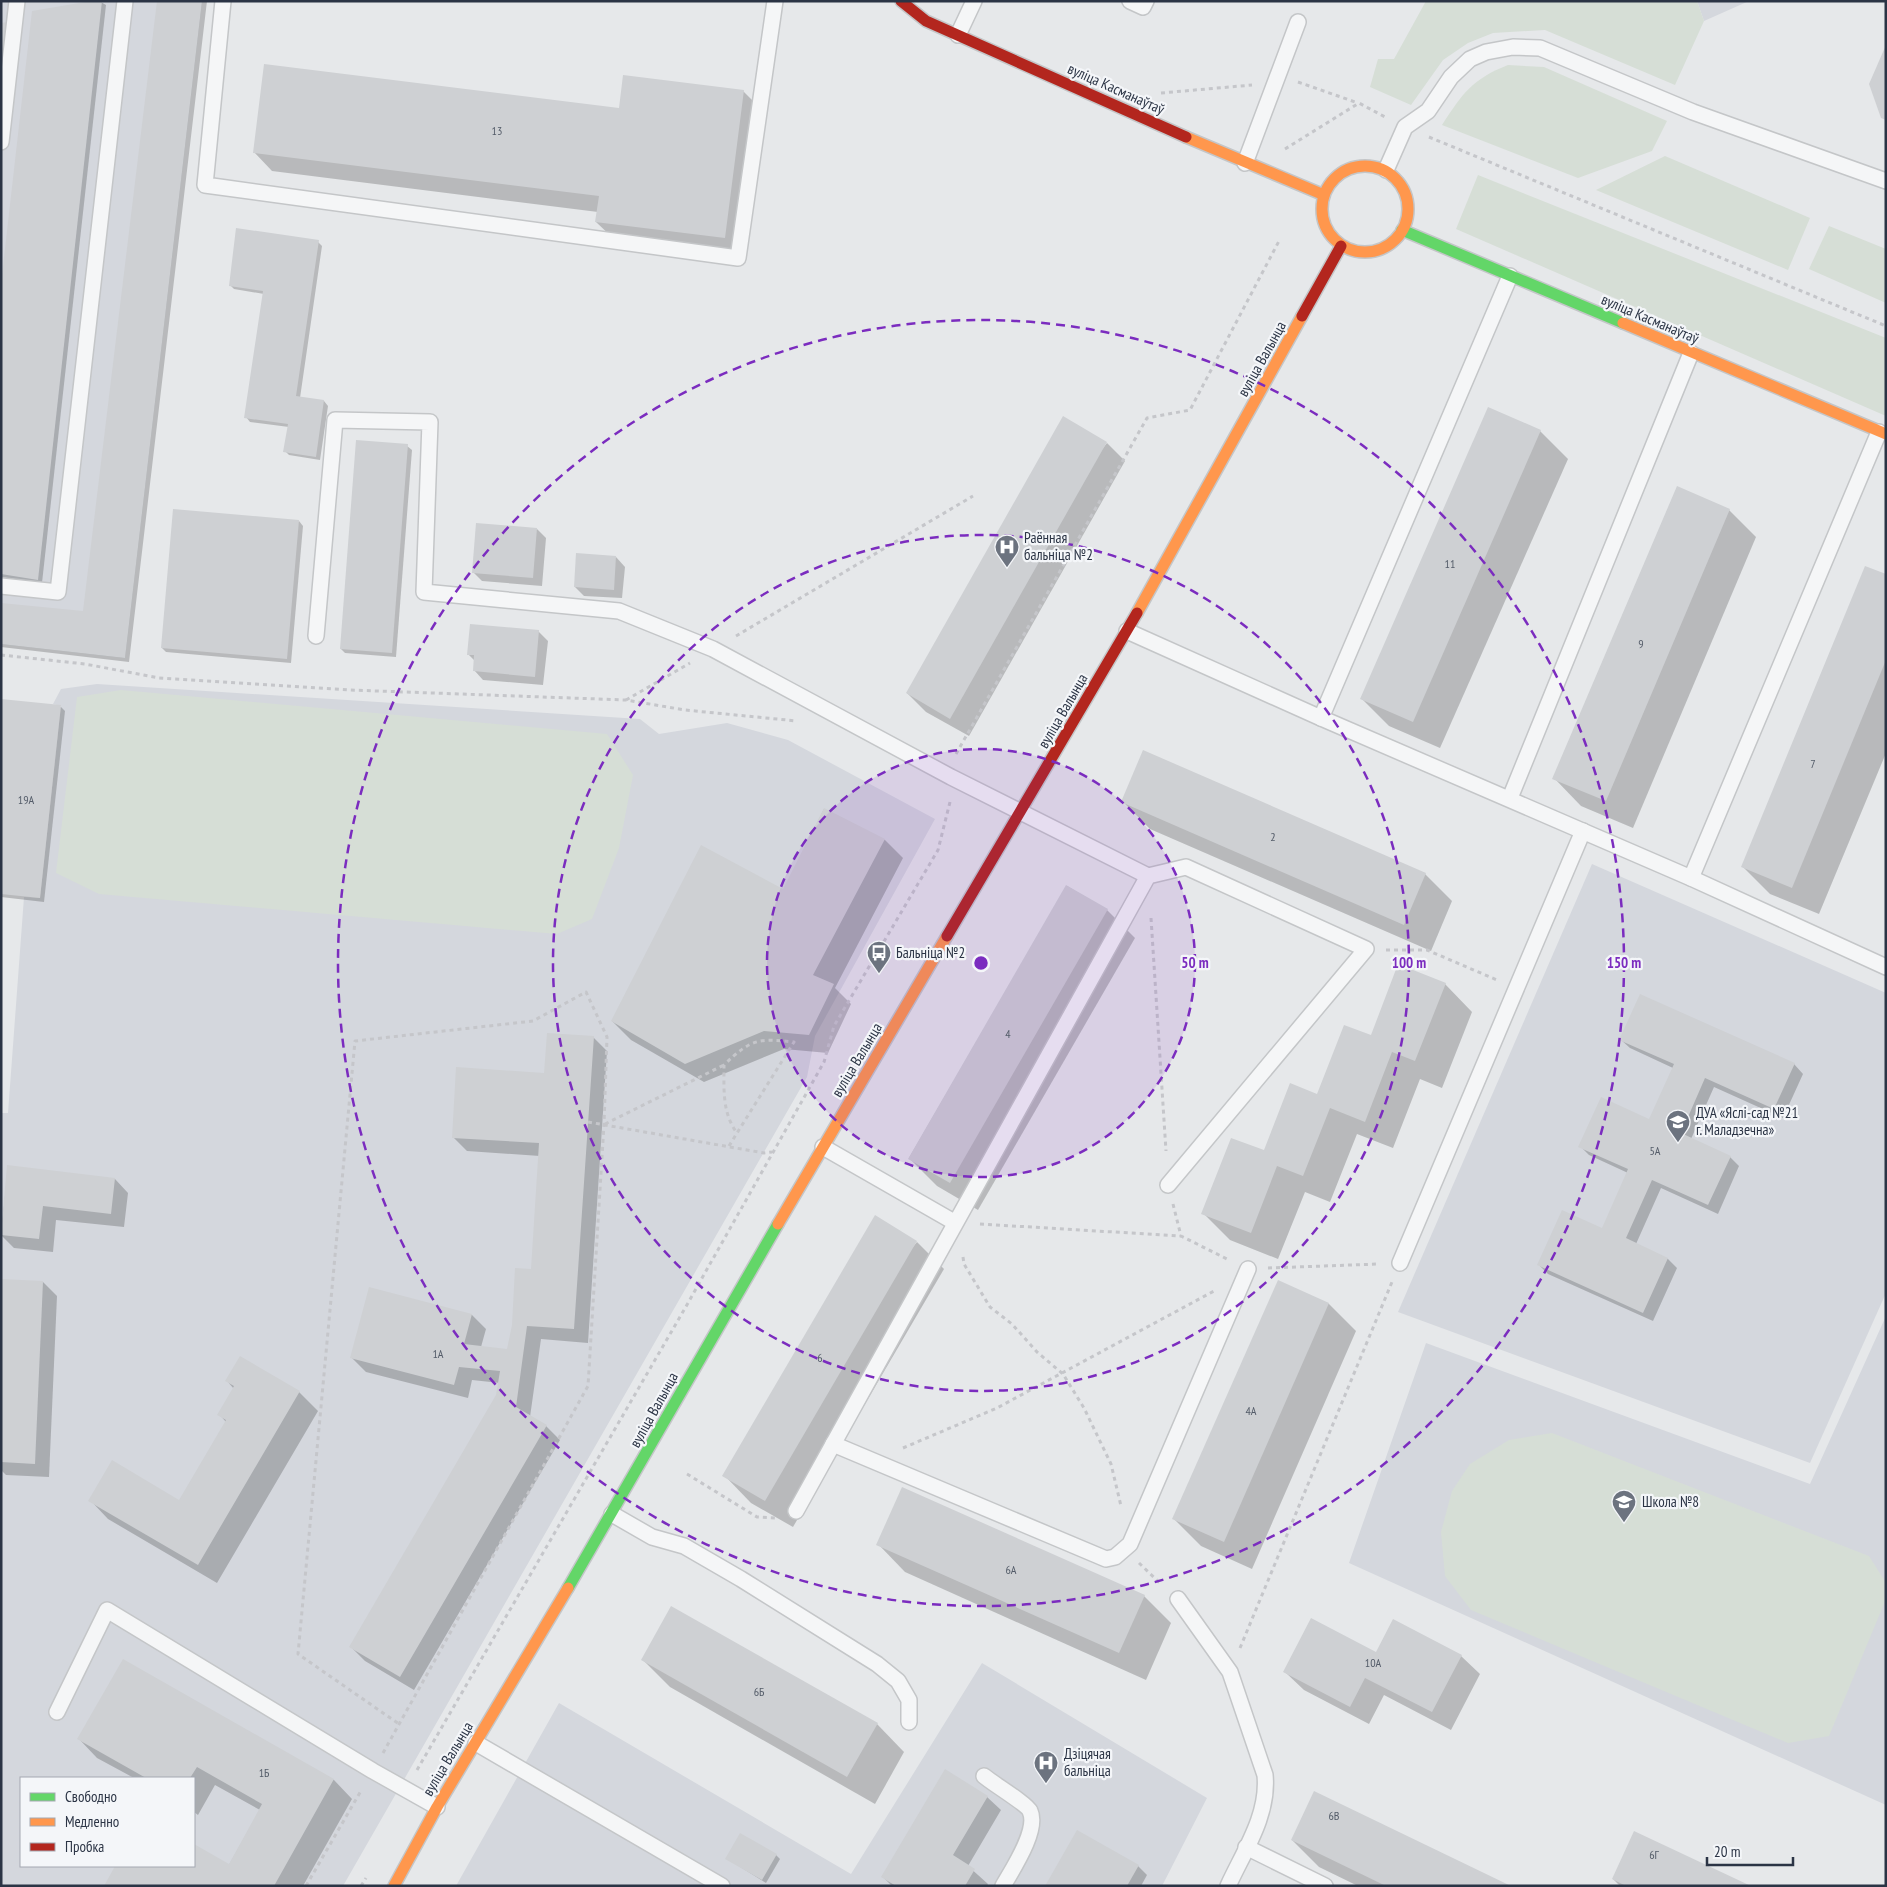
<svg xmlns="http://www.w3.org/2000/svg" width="1887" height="1887" font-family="'PT Sans Narrow',sans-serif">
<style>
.built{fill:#d4d7dd;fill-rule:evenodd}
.green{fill:#d6ded6}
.shadow{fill:#0003}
.building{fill:#ced0d3}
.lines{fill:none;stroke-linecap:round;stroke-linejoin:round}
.lane-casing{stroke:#c4c6c8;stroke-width:18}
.fast-casing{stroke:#c4c6c8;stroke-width:14}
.slow-casing{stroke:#c4c6c8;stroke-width:14}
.jam-casing{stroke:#c4c6c8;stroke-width:14}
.path{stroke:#c5c6ca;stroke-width:3;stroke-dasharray:4 4;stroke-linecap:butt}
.lane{stroke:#f5f6f7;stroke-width:15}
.fast{stroke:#63d668;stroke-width:11}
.slow{stroke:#ff974d;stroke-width:11}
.jam{stroke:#b3261e;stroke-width:11}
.ring{fill:none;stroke:#7b2cbf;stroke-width:2.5;stroke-dasharray:9 6}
.labels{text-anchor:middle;stroke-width:4.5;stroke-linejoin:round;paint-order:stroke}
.number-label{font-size:12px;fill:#545c69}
.street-label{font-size:15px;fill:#2b3445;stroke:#f4f6f9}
.poi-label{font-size:15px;fill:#2b3445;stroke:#f4f6f9;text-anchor:start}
.centre{fill:#7b2cbf;stroke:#f4f6f9;stroke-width:2.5}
.ring-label{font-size:15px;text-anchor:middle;font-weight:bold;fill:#7b2cbf;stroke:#f4f6f9;stroke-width:4.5;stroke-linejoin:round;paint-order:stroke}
</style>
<rect width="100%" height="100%" fill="#e6e8ea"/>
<g class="built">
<polygon points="1,1 202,1 125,658 1,644"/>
<polygon points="1697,1 1749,1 1704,21"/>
<path d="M97,684L640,719L659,734L727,723L788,740L935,819L815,1036L807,1077L343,1886H1V1113H8L24,897L40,898L61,706L53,704L61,689ZM21,1778H194V1866H21Z"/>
<polygon points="1592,864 1886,993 1886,1293 1810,1463 1398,1312"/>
<polygon points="1886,1316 1886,1805 1349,1563 1426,1343 1810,1484"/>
<polygon points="982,1663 1207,1798 1162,1886 456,1886 559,1703 851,1874"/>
</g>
<g class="green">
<polygon points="1426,1 1697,1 1704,21 1675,85 1545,30 1493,33 1468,43 1443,60 1411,105 1370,87 1378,59 1394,59"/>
<path d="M1508,65L1544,67L1667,121L1652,151L1578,178L1442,125C1462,94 1472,79 1508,65Z"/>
<polygon points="1665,156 1810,218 1788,270 1596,190"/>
<polygon points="1478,175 1886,338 1886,416 1456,229"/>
<polygon points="1829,226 1886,249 1886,303 1809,269"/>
<polygon points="121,690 607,734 633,775 619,848 592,919 557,934 99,894 56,873 77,697"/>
<polygon points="1552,1433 1869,1556 1886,1583 1886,1599 1829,1736 1788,1743 1471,1610 1445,1576 1441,1532 1452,1491 1470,1464 1509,1440"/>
</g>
<g class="shadow">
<polygon points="99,1 106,5 42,583 1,577 1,295"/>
<polygon points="158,1 207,1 129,662 1,647 1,604 84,613"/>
<polygon points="743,91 762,110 744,256 615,240 596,222 598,212 272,171 254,152 620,110"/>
<polygon points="318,242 322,246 300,398 324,401 328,406 320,460 289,455 285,451 289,427 250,422 246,417 264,294 234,289 230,285"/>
<polygon points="1540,431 1568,459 1440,748 1389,726 1361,698"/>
<polygon points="1107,443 1125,461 969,736 926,712 907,693"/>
<polygon points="407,446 412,450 396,657 345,653 341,649"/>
<polygon points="1729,510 1756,537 1633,828 1581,806 1554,778"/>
<polygon points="299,521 303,526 291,663 166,652 162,648"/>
<polygon points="537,529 546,538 542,586 482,581 473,572"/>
<polygon points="616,557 625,567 622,598 584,596 575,587"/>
<polygon points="1886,576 1886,753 1819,914 1770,894 1743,867"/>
<polygon points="538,631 548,641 543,685 483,680 474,670 475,661 468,654"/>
<polygon points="1,700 61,707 65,711 44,902 1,897"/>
<polygon points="1122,801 1425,874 1452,901 1431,951 1150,829"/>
<polygon points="824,809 885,840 903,858 835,988 851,1004 828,1053 784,1049 704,1082 631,1040 612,1021 783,891"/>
<polygon points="1067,886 1107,910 1135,938 978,1210 937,1186 909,1158"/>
<polygon points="1445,984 1472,1012 1442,1088 1420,1079 1393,1148 1357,1134 1330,1202 1305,1192 1278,1259 1230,1240 1203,1213 1318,1096 1371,1037"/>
<polygon points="593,1037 607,1051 588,1343 541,1339 530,1417 546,1426 560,1440 414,1690 365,1661 351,1647 498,1396 500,1383 472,1380 468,1398 366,1372 352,1358 370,1289 472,1315 486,1329 481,1347 508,1350 532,1270 540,1156 467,1151 453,1137 545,1074"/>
<polygon points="1620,1039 1794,1064 1803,1074 1783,1118 1714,1087 1691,1139 1730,1157 1739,1166 1718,1214 1661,1188 1636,1244 1668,1259 1677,1268 1653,1321 1548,1274 1539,1265 1603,1229 1628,1173 1589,1155 1580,1146 1650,1121 1673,1068 1630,1048"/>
<polygon points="8,1166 115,1179 128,1193 124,1227 56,1220 53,1252 14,1248 1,1235"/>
<polygon points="917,1242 944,1269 793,1527 751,1503 724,1475"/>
<polygon points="1,1280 43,1282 57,1296 49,1477 6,1475 1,1470"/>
<polygon points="1279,1282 1329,1304 1356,1331 1252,1569 1201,1546 1174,1519"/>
<polygon points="227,1381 299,1392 318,1411 217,1583 108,1519 90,1500 179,1502 226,1422 219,1414 234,1389"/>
<polygon points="878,1544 1144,1596 1171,1623 1146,1680 905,1572"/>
<polygon points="1377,1654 1461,1656 1480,1674 1451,1730 1384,1695 1369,1724 1304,1690 1285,1672"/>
<polygon points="642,1659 877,1724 904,1752 875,1804 670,1687"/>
<polygon points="123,1661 334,1780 352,1799 303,1886 105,1886 116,1866 194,1866 194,1845 229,1865 260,1810 215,1785 198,1815 194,1812 194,1778 134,1778 97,1758 79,1739"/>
<polygon points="987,1797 1001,1810 968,1866 988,1884 987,1886 892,1886 882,1876"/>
<polygon points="1292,1840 1508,1886 1358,1886 1319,1867"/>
<polygon points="776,1855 780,1859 766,1883 726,1858"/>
<polygon points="1138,1866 1147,1875 1141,1886 1047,1886"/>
<polygon points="1613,1879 1748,1886 1620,1886"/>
</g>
<g class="building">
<polygon points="91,1 102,1 38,580 1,574 1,284 32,11"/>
<polygon points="157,1 202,1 125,658 1,644 1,603 83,611"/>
<polygon points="8,22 2,68 1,68 1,23"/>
<polygon points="1886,45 1886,120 1881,118 1869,84"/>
<polygon points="264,64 619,108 623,75 744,90 725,238 595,222 599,196 253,153"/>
<polygon points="236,228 319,240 296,396 324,400 316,457 283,452 288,424 244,418 263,291 229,286"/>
<polygon points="1488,407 1541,430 1413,722 1360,699"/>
<polygon points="1063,416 1107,442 950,719 906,693"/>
<polygon points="356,440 408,444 392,653 340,649"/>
<polygon points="1677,486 1730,509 1606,801 1552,779"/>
<polygon points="173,509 299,520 287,659 161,648"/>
<polygon points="476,523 537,528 533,578 472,573"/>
<polygon points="576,553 616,556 614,590 574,587"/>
<polygon points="1865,566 1886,574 1886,660 1792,888 1741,867"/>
<polygon points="470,624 539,630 535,677 473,671 474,655 467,655"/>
<polygon points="1,699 61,705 40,898 1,894"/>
<polygon points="1143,750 1426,873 1404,925 1121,802"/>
<polygon points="824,808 885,839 813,975 834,984 809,1035 764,1031 685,1064 611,1021 701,845 783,889"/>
<polygon points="1066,885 1108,909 950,1183 908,1159"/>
<polygon points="1398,964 1446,983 1415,1061 1392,1052 1365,1122 1330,1108 1303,1176 1277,1166 1251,1233 1201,1214 1231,1138 1264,1150 1290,1083 1317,1094 1344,1025 1371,1035"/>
<polygon points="1640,994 1795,1063 1774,1109 1705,1078 1681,1133 1731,1156 1708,1205 1652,1180 1626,1238 1668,1258 1643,1313 1537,1265 1562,1210 1602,1228 1628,1169 1578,1147 1601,1097 1649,1119 1674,1064 1619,1040"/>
<polygon points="547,1033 594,1036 574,1329 527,1326 516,1407 547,1425 400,1677 349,1647 496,1395 500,1371 459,1367 454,1385 350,1358 369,1287 472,1314 464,1344 507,1349 512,1325 515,1268 531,1269 539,1143 452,1138 456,1067 544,1073"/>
<polygon points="7,1165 115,1178 111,1214 43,1206 39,1239 1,1235"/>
<polygon points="875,1215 917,1241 765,1501 722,1476"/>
<polygon points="1,1279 43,1281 35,1464 1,1462"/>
<polygon points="1278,1280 1329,1303 1224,1542 1172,1519"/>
<polygon points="240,1356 300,1391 198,1565 88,1501 112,1460 179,1500 226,1420 217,1415 234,1386 225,1381"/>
<polygon points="902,1487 1145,1595 1119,1653 876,1545"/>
<polygon points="671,1606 878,1723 847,1777 641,1660"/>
<polygon points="1311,1618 1376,1652 1393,1619 1462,1655 1432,1712 1365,1678 1350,1707 1283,1672"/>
<polygon points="123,1659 334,1779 274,1886 104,1886 115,1866 194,1866 194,1844 229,1864 262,1804 197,1767 190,1778 146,1778 77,1739"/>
<polygon points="945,1769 988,1796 953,1855 975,1869 965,1886 896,1886 881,1877"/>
<polygon points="1314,1791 1511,1886 1386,1886 1291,1840"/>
<polygon points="1077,1830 1139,1865 1127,1886 1045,1886"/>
<polygon points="1634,1831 1751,1886 1626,1886 1612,1879"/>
<polygon points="740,1833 777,1854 762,1880 725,1859"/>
</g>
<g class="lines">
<defs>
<g id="lane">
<polyline points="223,1 205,185 738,258 775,1"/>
<polyline points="1130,1 1143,7 1146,1"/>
<polyline points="958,35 974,1"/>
<polyline points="1,142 17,1"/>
<polyline points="1245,163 1298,22"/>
<polyline points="1386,170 1405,127 1428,111 1451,77 1470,59 1486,52 1513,47 1540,48 1693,112 1886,181"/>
<polyline points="1,586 58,592 125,1"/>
<polyline points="1127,631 1321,718 1691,878 1886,967"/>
<polyline points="316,636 335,420 430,422 424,592 619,611 713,649 951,777 1148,876"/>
<polyline points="1321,718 1510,276"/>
<polyline points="1510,798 1691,353"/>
<polyline points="1691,878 1879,432"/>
<polyline points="823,1147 954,1222"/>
<polyline points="1400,1263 1583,831"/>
<polyline points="833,1444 1106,1559 1115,1557 1130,1544 1248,1269"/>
<polyline points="796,1511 1148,876 1186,867 1366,949 1168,1185"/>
<polyline points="612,1514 652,1537 684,1546 741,1579 877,1664 898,1681 909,1700 909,1722"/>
<path d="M1178,1599L1230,1672L1265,1775C1269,1815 1244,1851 1228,1886"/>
<polyline points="57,1712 107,1610 373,1771 437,1807"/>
<polyline points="476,1743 722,1886"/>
<path d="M984,1776C992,1783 1027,1804 1030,1811C1039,1830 1012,1870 1003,1886"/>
<polyline points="1246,1847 1325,1886"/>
</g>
<g id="fast">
<polyline points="1402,230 1623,323"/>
<polyline points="568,1588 778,1224"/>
</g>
<g id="slow">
<polyline points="1186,137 1324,195"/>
<circle cx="1365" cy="209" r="43"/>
<polyline points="1623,323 1886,434"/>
<polyline points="1137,613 1302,316"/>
<polyline points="778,1224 947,936"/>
<polyline points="394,1886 437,1807 568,1588"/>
</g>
<g id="jam">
<polyline points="901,1 926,21 1186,137"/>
<polyline points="1302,316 1341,246"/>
<polyline points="947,936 1137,613"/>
</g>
</defs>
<use href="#lane" class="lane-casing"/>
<use href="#fast" class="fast-casing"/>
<use href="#slow" class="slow-casing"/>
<use href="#jam" class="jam-casing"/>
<g class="path">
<polyline points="1298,82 1358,103"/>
<polyline points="1161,93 1252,85"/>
<polyline points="1429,137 1886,326"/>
<polyline points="1285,149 1359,103 1385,117"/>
<polyline points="736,636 973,496"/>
<polyline points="1,655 85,664 159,678 350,690 626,700 685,710 797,721"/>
<polyline points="626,700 690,663"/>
<polyline points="956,754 1147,418 1190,410 1279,241"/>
<polyline points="1151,918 1166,1151"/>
<polyline points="1386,950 1427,950 1497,980"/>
<polyline points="588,1122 764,1153 772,1152"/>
<polyline points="605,1124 724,1065"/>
<path d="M729,1146L737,1133L794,1042C758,1038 751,1039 724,1065C724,1089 722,1113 737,1133"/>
<polyline points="1173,1204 1181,1236 1229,1260"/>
<polyline points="980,1224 1181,1236"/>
<polyline points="963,1257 964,1264 990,1307 1012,1324 1037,1352 1063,1374 1084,1408 1111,1464 1121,1506"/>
<polyline points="1268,1268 1379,1264"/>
<polyline points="903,1448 997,1408 1214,1291"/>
<polyline points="687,1474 757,1517 776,1518"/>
<polyline points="1139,1563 1162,1585"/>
<polyline points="1240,1648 1392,1282"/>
<polyline points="383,1753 588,1386 604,1124 607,1037 586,992 533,1021 355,1041 298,1654 399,1724"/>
<polyline points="417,1770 684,1310 824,1062 834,1026 938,850 950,802"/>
<polyline points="306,1886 362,1789"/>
<polyline points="361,1886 366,1878"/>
</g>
<use href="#lane" class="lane"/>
<use href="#fast" class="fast"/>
<use href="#slow" class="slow"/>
<use href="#jam" class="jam"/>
</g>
<circle cx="981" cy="963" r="214" fill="#7b2cbf" fill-opacity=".12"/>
<g class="ring">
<circle cx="981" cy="963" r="214"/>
<circle cx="981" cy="963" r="428"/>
<circle cx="981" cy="963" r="643"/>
</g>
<defs>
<symbol id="hospital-pin" viewBox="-11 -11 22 30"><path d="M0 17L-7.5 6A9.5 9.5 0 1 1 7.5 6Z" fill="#6c737f" stroke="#f4f6f9"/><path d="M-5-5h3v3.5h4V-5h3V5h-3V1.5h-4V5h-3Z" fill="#fff"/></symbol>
<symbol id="bus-pin" viewBox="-11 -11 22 30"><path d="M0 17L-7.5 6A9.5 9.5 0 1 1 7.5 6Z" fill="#6c737f" stroke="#f4f6f9"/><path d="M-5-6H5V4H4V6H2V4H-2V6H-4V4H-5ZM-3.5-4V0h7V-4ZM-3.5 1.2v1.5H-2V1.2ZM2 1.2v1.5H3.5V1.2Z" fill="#fff"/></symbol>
<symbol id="school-pin" viewBox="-11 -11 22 30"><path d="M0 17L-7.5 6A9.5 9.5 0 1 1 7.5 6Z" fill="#6c737f" stroke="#f4f6f9"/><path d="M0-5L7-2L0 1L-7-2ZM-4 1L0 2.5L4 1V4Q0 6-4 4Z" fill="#fff"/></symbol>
</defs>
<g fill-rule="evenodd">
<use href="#hospital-pin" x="993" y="533" width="28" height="38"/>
<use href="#bus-pin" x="865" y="939" width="28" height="38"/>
<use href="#school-pin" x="1664" y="1108" width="28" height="38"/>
<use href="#school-pin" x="1610" y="1488" width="28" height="38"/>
<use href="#hospital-pin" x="1032" y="1749" width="28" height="38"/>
</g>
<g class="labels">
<g class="number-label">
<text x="497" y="135">13</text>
<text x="1450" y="568">11</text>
<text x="1641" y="648">9</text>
<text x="1813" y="768">7</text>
<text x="26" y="804">19А</text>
<text x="1273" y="841">2</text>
<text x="1008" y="1038">4</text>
<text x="1655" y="1155">5А</text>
<text x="438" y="1358">1А</text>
<text x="820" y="1362">6</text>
<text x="1251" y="1415">4А</text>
<text x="1011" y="1574">6А</text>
<text x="1373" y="1667">10А</text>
<text x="759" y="1696">6Б</text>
<text x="264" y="1777">1Б</text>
<text x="1334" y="1820">6В</text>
<text x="1654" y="1859">6Г</text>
</g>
<g class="street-label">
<text transform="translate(1116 89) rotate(24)" y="5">вуліца Касманаўтаў</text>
<text transform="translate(1650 319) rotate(23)" y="5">вуліца Касманаўтаў</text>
<text transform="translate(1262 359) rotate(-61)" y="5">вуліца Валынца</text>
<text transform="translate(1063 711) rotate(-60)" y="5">вуліца Валынца</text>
<text transform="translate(857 1060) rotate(-59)" y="5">вуліца Валынца</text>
<text transform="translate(654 1410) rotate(-61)" y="5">вуліца Валынца</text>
<text transform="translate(448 1759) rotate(-59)" y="5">вуліца Валынца</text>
</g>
<g class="poi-label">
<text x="1024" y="543">Раённая<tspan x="1024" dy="17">бальніца №2</tspan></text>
<text x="896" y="958">Бальніца №2</text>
<text x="1696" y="1118">ДУА «Яслі-сад №21<tspan x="1696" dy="17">г. Маладзечна»</tspan></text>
<text x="1642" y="1507">Школа №8</text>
<text x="1064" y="1759">Дзіцячая<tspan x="1064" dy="17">бальніца</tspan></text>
</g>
</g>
<circle cx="981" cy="963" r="8" class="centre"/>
<g class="ring-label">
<text x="1195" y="968">50 m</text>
<text x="1409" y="968">100 m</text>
<text x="1624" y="968">150 m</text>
</g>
<rect width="1887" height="1887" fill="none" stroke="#2b3445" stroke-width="5"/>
<rect x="20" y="1777" width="175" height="90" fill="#f4f6f9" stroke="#a4a8b1"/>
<rect x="30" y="1793" width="25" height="8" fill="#63d668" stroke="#a4a8b1"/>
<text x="65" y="1802" font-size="15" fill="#2b3445">Свободно</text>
<rect x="30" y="1818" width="25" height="8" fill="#ff974d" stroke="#a4a8b1"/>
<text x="65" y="1827" font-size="15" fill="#2b3445">Медленно</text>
<rect x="30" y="1843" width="25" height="8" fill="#b3261e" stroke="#a4a8b1"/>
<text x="65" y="1852" font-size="15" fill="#2b3445">Пробка</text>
<path d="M1707 1857v8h86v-8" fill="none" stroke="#2b3445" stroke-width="2.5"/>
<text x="1714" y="1857" font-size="15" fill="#2b3445" stroke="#f4f6f9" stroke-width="4" paint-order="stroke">20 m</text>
</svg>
